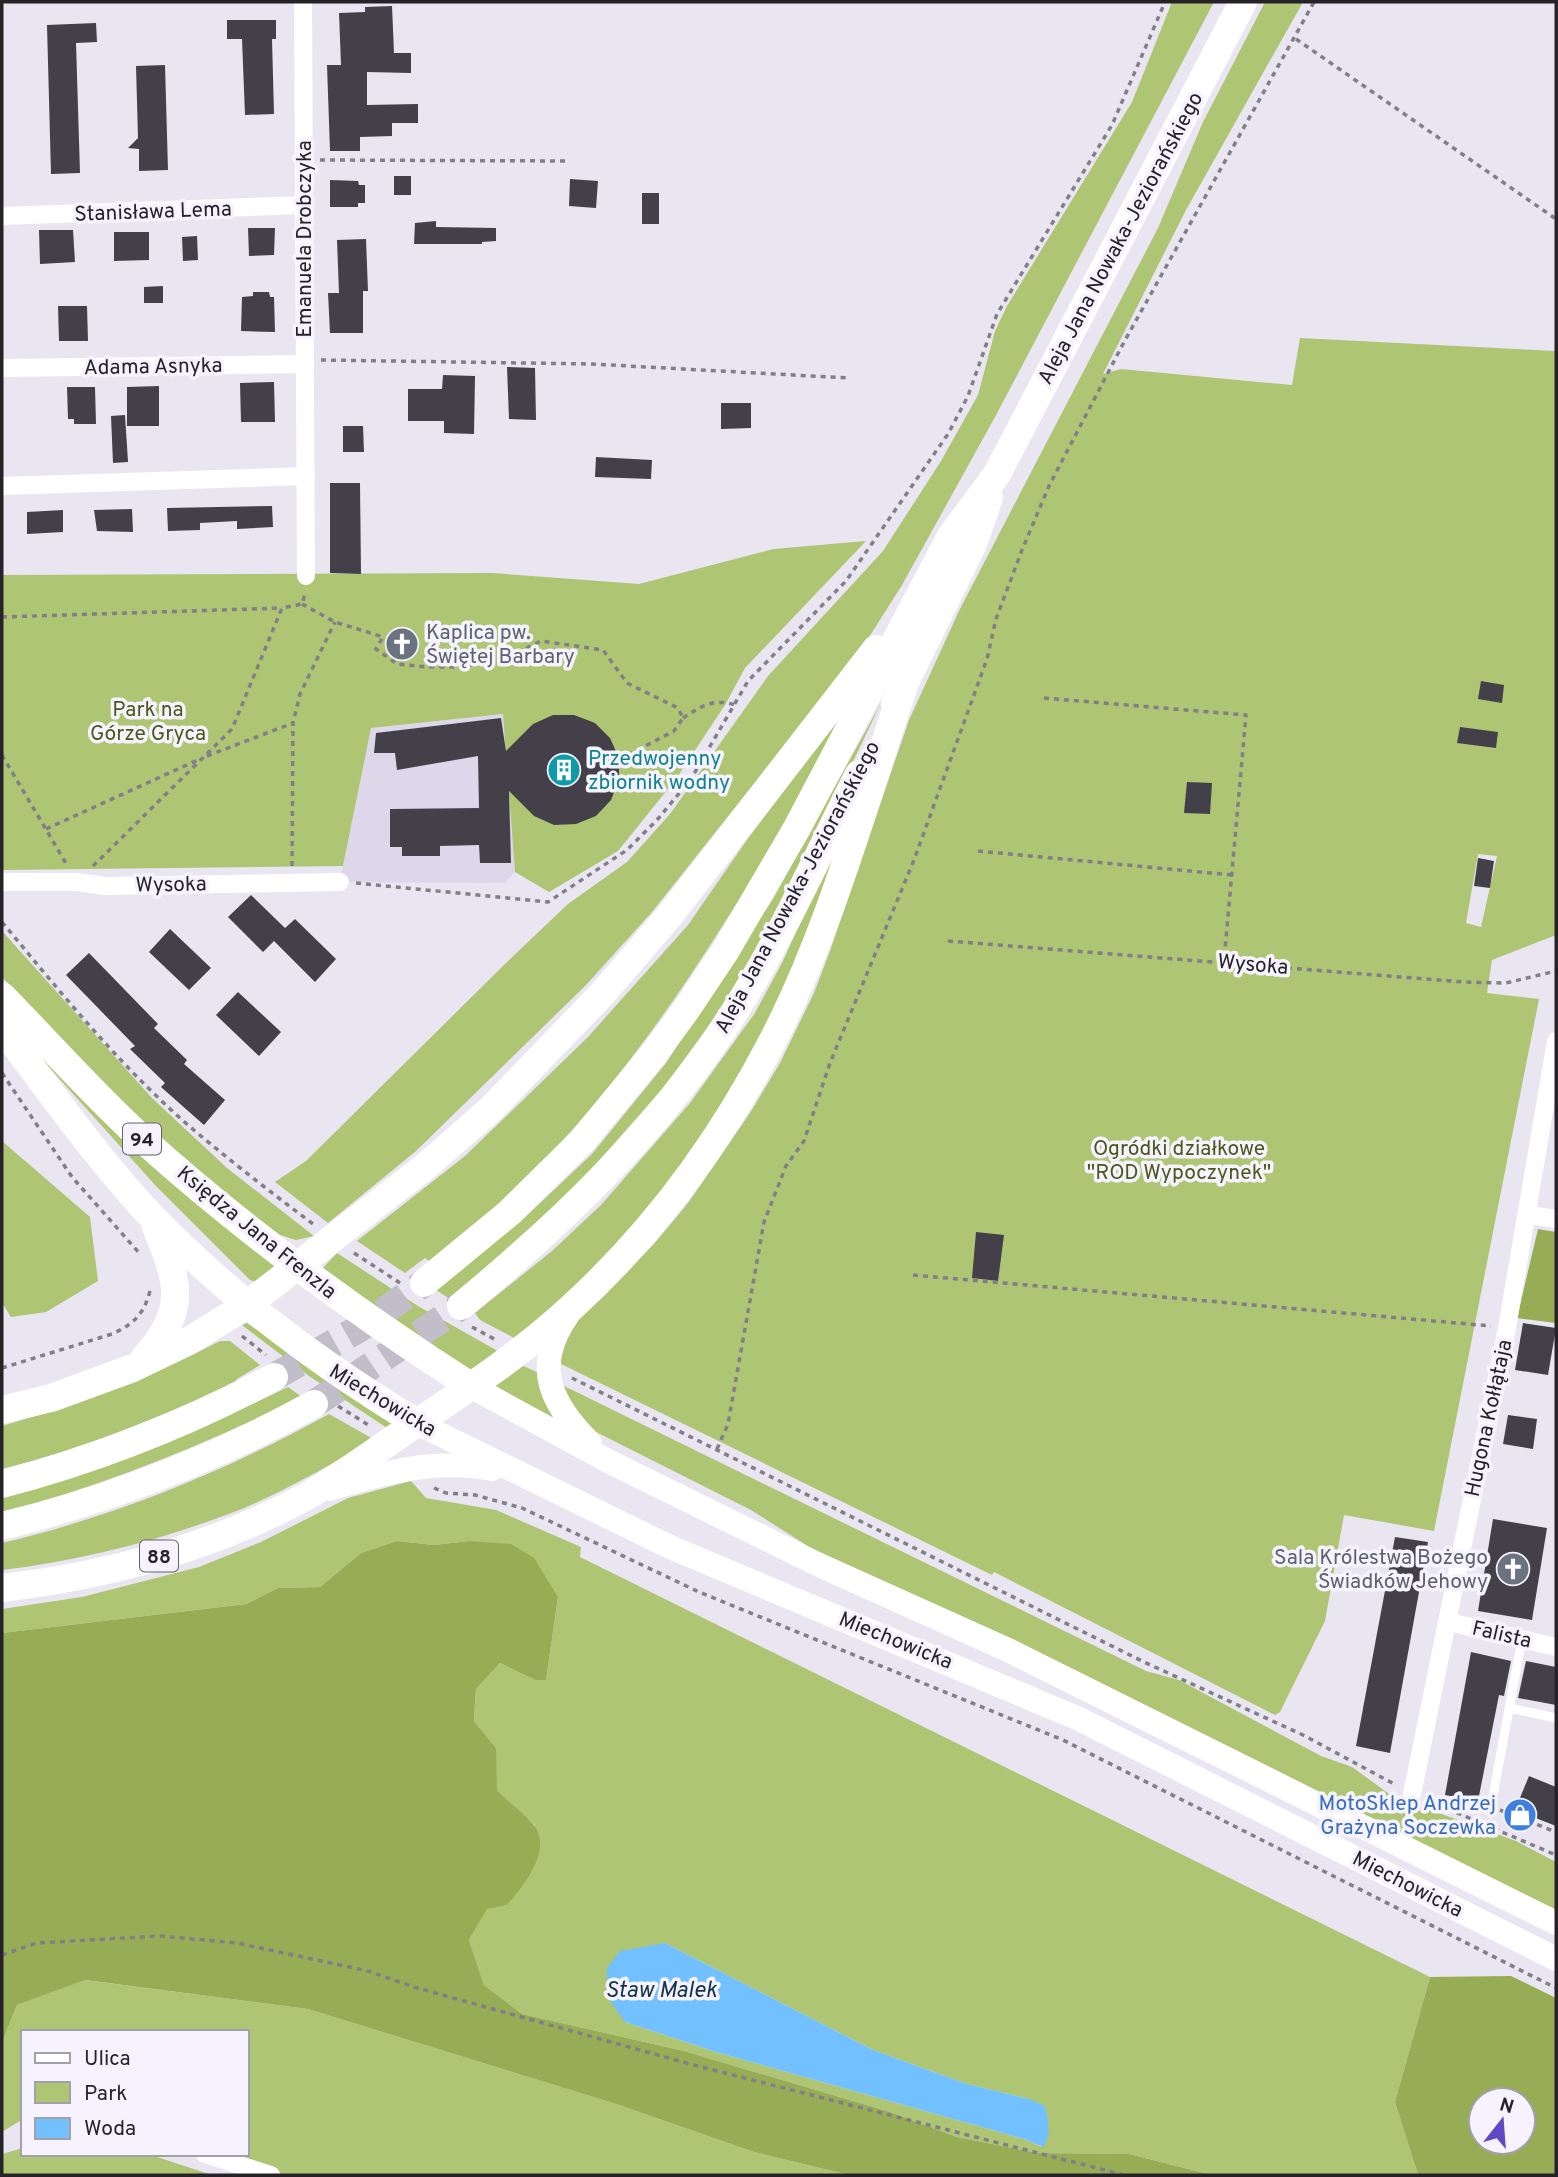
<svg xmlns="http://www.w3.org/2000/svg" width="1558" height="2177" font-family="Overpass,sans-serif">
<style>
.built{fill:#ded7ea}
.green{fill:#aec573;fill-rule:evenodd}
.forest{fill:#96ad55;fill-rule:evenodd}
.water{fill:#73c0fe}
.building{fill:#43404a}
.lines{fill:none;stroke-linecap:round;stroke-linejoin:round}
.primary-tunnel{stroke:#c2bec9;stroke-width:28;stroke-dasharray:28 14;stroke-linecap:butt}
.path{stroke:#827f88;stroke-width:3.5;stroke-dasharray:5 5;stroke-linecap:butt}
.lane{stroke:#fff;stroke-width:9}
.street{stroke:#fff;stroke-width:18}
.secondary{stroke:#fff;stroke-width:24}
.primary{stroke:#fff;stroke-width:28}
.labels{text-anchor:middle;stroke-width:7;stroke-linejoin:round;paint-order:stroke}
.shield{fill:#f6f3ff;stroke:#646168;stroke-width:2}
.shield-label{font-size:19px;font-weight:bold;fill:#252328}
.street-label{font-size:21px;fill:#252328;stroke:#f6f3ff}
.worship-label{font-size:21px;fill:#5b616d;stroke:#f6f3ff;text-anchor:start}
.park-label{font-size:21px;fill:#4a591a;stroke:#f6f3ff}
.culture-label{font-size:21px;fill:#0d838f;stroke:#f6f3ff;text-anchor:start}
.shop-label{font-size:21px;fill:#366cbe;stroke:#f6f3ff;text-anchor:end}
.water-label{font-size:23px;font-style:italic;fill:#12334c;stroke:#f6f3ff}
</style>
<rect width="100%" height="100%" fill="#e9e5f1"/>
<polygon class="built" points="504,714 515,872 505,883 340,882 371,728"/>
<g class="green">
<polygon points="1172,2 1214,2 995,417 902,585 864,645 652,912 586,985 416,1151 328,1223 275,1182 306,1161 507,962 568,904 627,862 670,814 768,676 883,551 941,461 978,395 995,331 1007,306 1132,102"/>
<path d="M1265,2H1303L1186,210L1103,374L1121,369L1292,385L1300,338L1556,351V935L1492,960L1487,993L1539,999L1434,1531L1344,1515L1325,1621L1280,1712L1275,1715L994,1572L992,1575L557,1362L562,1336L654,1244L688,1203L750,1113L780,1063L814,993L830,951L909,720L959,611L1158,228L1203,122ZM1478,854L1497,856L1481,927L1466,923Z"/>
<polygon points="866,541 745,668 725,705 676,779 618,851 549,892 515,872 503,714 371,728 343,866 2,870 2,575 492,573 639,584 774,549"/>
<polygon points="881,703 828,814 756,954 710,1024 664,1087 574,1189 450,1299 433,1288 520,1222 592,1154 666,1063 773,899"/>
<path d="M846,710L850,712C749,884 651,1064 503,1201C479,1222 453,1241 429,1261L425,1258L405,1273L357,1241L465,1156L588,1037L688,925L749,837Z"/>
<polygon points="831,855 834,858 789,985 703,1141 598,1267 518,1340 480,1320 475,1313 552,1251 601,1205 690,1103 755,1013 782,963"/>
<polygon points="2,931 152,1098 227,1168 314,1236 296,1240 270,1232 115,1098 2,977"/>
<polygon points="2,1015 275,1264 276,1268 256,1282 250,1280 156,1186"/>
<polygon points="2,1141 90,1217 98,1281 46,1312 11,1317 2,1303"/>
<polygon points="337,1253 418,1306 503,1354 473,1373 322,1269"/>
<polygon points="247,1323 394,1423 390,1430 309,1376 242,1325"/>
<path d="M220,1341H230L260,1365L237,1379L235,1384C159,1417 83,1449 2,1469V1426C78,1404 149,1378 220,1341Z"/>
<polygon points="517,1363 541,1374 556,1415 553,1419 494,1385"/>
<polygon points="558,1383 1146,1671 1179,1680 1321,1756 1352,1767 1392,1796 1516,1841 1556,1862 1556,1912 814,1550 751,1510 594,1431 581,1420"/>
<path d="M288,1387L302,1397C205,1444 106,1485 2,1513V1497C102,1470 195,1432 288,1387Z"/>
<path d="M329,1414L375,1440C326,1466 278,1496 226,1515C154,1542 78,1561 2,1570V1543C117,1516 226,1471 329,1414Z"/>
<path d="M411,1481L426,1498L496,1510L581,1547L580,1557L1430,1977L1395,2102L1418,2175H1212L1129,2154L1038,2153L957,2137L887,2111L684,2051L522,2014L484,1985L469,1940L487,1908L507,1905L535,1825L496,1791V1748L474,1721L476,1689L500,1663L535,1680H546L558,1597L469,1541L434,1545L397,1541L361,1553L320,1587L278,1588L246,1604L2,1633V1609L82,1597L199,1567L261,1542L348,1498ZM665,1943L873,2050L967,2084L1029,2099L1042,2147L1024,2139L716,2052L625,2022Z"/>
<polygon points="84,1980 308,2009 616,2104 754,2152 849,2175 282,2175 215,2154 247,2154 247,2032 23,2032 23,2119 2,2132 2,2042 17,2005"/>
<polygon points="23,2148 23,2154 148,2154 212,2175 2,2175 2,2154"/>
</g>
<g class="forest">
<polygon points="1538,1229 1556,1232 1556,1323 1517,1318"/>
<path d="M397,1541L434,1545L469,1541L511,1544L534,1558L558,1597L546,1680H535L500,1663L476,1689L474,1721L496,1748L497,1791C508,1802 523,1812 533,1824C554,1850 523,1886 507,1905L487,1909L469,1940L484,1985L522,2014L684,2051L887,2111L957,2137L1038,2153L1129,2154L1212,2175H849L754,2152L616,2104L308,2009L85,1980L17,2005L2,2042V1633L246,1604L278,1588L320,1587L361,1553Z"/>
<path d="M1511,1976L1556,1998V2175H1418L1395,2102L1430,1977ZM1481,2100H1523V2142H1481Z"/>
</g>
<path class="water" d="M665,1943L873,2050L967,2084L1029,2099L1045,2106C1048,2120 1052,2135 1043,2147L1024,2139L716,2052L625,2022L606,1995L607,1968L620,1951Z"/>
<g class="building">
<polygon points="392,6 394,53 411,53 411,73 367,72 367,105 418,104 418,123 392,123 392,136 360,137 360,151 330,151 327,65 341,65 339,13 365,12 365,7"/>
<polygon points="227,20 276,20 276,39 272,39 274,114 245,115 242,39 227,39"/>
<polygon points="96,23 97,42 76,43 80,173 51,174 47,25"/>
<polygon points="165,65 168,170 139,171 139,149 128,148 138,138 136,66"/>
<rect x="394" y="176" width="17" height="19"/>
<polygon points="570,179 598,181 596,208 569,206"/>
<polygon points="330,180 358,181 359,185 365,185 365,203 358,203 358,207 330,207"/>
<rect x="642" y="193" width="17" height="31"/>
<polygon points="436,221 436,227 496,228 496,241 482,242 482,244 414,244 415,223"/>
<polygon points="248,228 275,228 274,255 249,256"/>
<polygon points="39,230 73,230 75,262 40,264"/>
<polygon points="114,232 149,232 149,260 114,261"/>
<polygon points="197,236 198,260 183,261 182,237"/>
<polygon points="366,239 368,291 363,291 363,333 330,333 328,293 339,293 337,240"/>
<polygon points="163,286 163,303 144,303 144,287"/>
<polygon points="253,292 269,292 270,297 274,297 275,332 241,331 242,297 253,296"/>
<polygon points="58,306 87,306 88,341 59,341"/>
<polygon points="507,367 535,368 536,420 509,419"/>
<polygon points="443,375 475,376 474,434 444,433 444,421 408,421 408,389 442,389"/>
<polygon points="274,382 275,422 241,422 240,383"/>
<polygon points="159,386 159,426 127,426 127,387"/>
<polygon points="67,387 95,387 96,424 74,424 74,419 68,419"/>
<polygon points="721,403 751,403 751,428 721,429"/>
<polygon points="125,415 128,462 113,463 111,416"/>
<polygon points="343,426 363,426 364,452 343,452"/>
<polygon points="596,457 652,460 651,479 595,477"/>
<polygon points="330,483 360,483 361,574 330,573"/>
<polygon points="272,506 273,527 237,529 237,521 200,523 200,530 168,531 167,508"/>
<polygon points="132,509 133,532 97,531 94,510"/>
<polygon points="63,510 63,532 27,534 27,512"/>
<polygon points="1481,681 1504,685 1502,703 1478,699"/>
<polygon points="553,715 574,715 595,723 610,738 619,758 619,780 611,800 596,816 576,824 554,825 534,816 509,791 511,863 480,863 479,845 440,846 440,856 402,856 402,847 390,847 390,809 479,808 478,756 397,770 395,753 374,753 376,733 501,718 506,751 533,724"/>
<polygon points="1460,727 1498,732 1496,748 1457,743"/>
<polygon points="1187,782 1212,783 1210,814 1184,813"/>
<polygon points="1478,858 1494,861 1490,888 1474,886"/>
<polygon points="251,895 285,928 295,919 336,959 315,982 274,941 263,952 228,917"/>
<polygon points="170,929 211,968 189,990 149,952"/>
<polygon points="89,953 158,1024 154,1028 187,1060 184,1064 225,1100 204,1125 161,1087 165,1083 130,1049 135,1046 66,975"/>
<polygon points="238,992 281,1032 259,1056 216,1015"/>
<polygon points="976,1232 1004,1235 998,1281 972,1278"/>
<polygon points="1523,1323 1556,1328 1548,1375 1515,1370"/>
<polygon points="1508,1415 1537,1419 1533,1449 1503,1444"/>
<polygon points="1493,1519 1547,1528 1532,1620 1478,1611"/>
<polygon points="1395,1537 1428,1542 1390,1753 1356,1746"/>
<polygon points="1471,1652 1511,1661 1504,1696 1499,1695 1478,1801 1445,1795"/>
<polygon points="1526,1661 1556,1667 1556,1705 1518,1698"/>
<polygon points="1529,1776 1556,1787 1556,1826 1515,1810"/>
</g>
<g class="lines">
<g class="primary-tunnel">
<polyline points="274,1377 360,1328 424,1283"/>
<polyline points="314,1404 461,1306"/>
</g>
<g class="path">
<polyline points="1296,39 1556,219"/>
<polyline points="320,160 566,161"/>
<polyline points="321,360 592,364 848,378"/>
<polyline points="302,604 335,622 383,637 376,649 397,664 426,667 462,667 513,655 541,641 603,650 627,683 678,708 683,718 674,731 628,755"/>
<polyline points="2,617 282,608"/>
<polyline points="1044,698 1246,715 1224,961"/>
<path d="M683,718C701,706 714,698 735,705"/>
<polyline points="2,755 67,865"/>
<polyline points="207,756 293,723"/>
<polyline points="46,829 200,759"/>
<polyline points="978,851 1232,875"/>
<polyline points="93,866 232,729 282,608 302,604 305,594"/>
<polyline points="292,866 293,723 300,694 335,622"/>
<polyline points="356,883 548,902 627,850 657,820 691,779 748,681 846,581 948,434 968,396 997,314 1112,125 1165,2"/>
<path d="M2,922C62,994 123,1070 195,1131C233,1163 273,1194 313,1224"/>
<polyline points="948,941 1464,982 1506,983 1556,971"/>
<polyline points="2,1073 72,1177 140,1254"/>
<polyline points="354,1253 400,1283"/>
<polyline points="913,1275 1491,1326"/>
<polyline points="472,1327 496,1340"/>
<polyline points="242,1336 266,1355"/>
<path d="M2,1368L112,1334C134,1324 144,1314 150,1291"/>
<polyline points="572,1378 1144,1662 1303,1735 1396,1785"/>
<polyline points="338,1406 370,1426"/>
<polyline points="717,1449 728,1424 764,1222 786,1166 804,1141 830,1063 914,860 987,659 996,619 1022,550 1049,486 1124,342 1314,2"/>
<polyline points="434,1488 446,1493 475,1495 522,1508 699,1592 1063,1740 1556,1988"/>
<polyline points="1429,1801 1556,1855"/>
<polyline points="1500,1810 1556,1832"/>
<polyline points="2,1955 37,1943 160,1936 237,1943 368,1971 414,1987 690,2064 1124,2175"/>
</g>
<g class="lane">
<polyline points="1509,1708 1556,1718"/>
<polyline points="1492,1801 1522,1639"/>
</g>
<g class="street">
<polyline points="303,2 306,576"/>
<polyline points="2,216 305,205"/>
<polyline points="2,368 305,364"/>
<polyline points="2,486 306,476"/>
<polyline points="2,882 77,882 105,886 340,882"/>
<polyline points="1528,1215 1556,1219"/>
<polyline points="1449,1622 1556,1647"/>
<polyline points="1412,1794 1507,1328 1556,1041"/>
<polyline points="205,2154 271,2175"/>
</g>
<g class="secondary">
<path d="M567,1316C532,1367 551,1404 590,1443"/>
<polyline points="472,1387 608,1461 817,1564 1008,1650 1556,1923"/>
<polyline points="417,1423 670,1547 1077,1718 1556,1959"/>
<path d="M329,1489C383,1473 435,1458 492,1469"/>
</g>
<g class="primary">
<polyline points="895,703 973,544 989,498"/>
<path d="M2,996C48,1043 92,1093 140,1137C243,1230 355,1312 472,1387"/>
<path d="M2,1028C51,1092 98,1160 154,1219C232,1299 321,1365 417,1423"/>
<polyline points="424,1283 509,1213 582,1141 653,1055 686,1010 726,950 797,828 951,536 997,474 1243,2"/>
<path d="M461,1306C562,1223 656,1132 728,1022C779,944 817,856 859,774"/>
<path d="M144,1359C188,1308 179,1284 156,1227"/>
<polyline points="2,1410 51,1398 133,1368 187,1342 247,1305 426,1166 491,1109 603,993 670,915 876,649"/>
<path d="M2,1484C97,1459 188,1423 274,1377"/>
<path d="M2,1526C111,1499 215,1459 314,1404"/>
<path d="M2,1588C106,1576 214,1547 307,1496C344,1475 380,1448 415,1424C469,1388 525,1351 573,1306C655,1231 722,1139 773,1040C830,930 863,806 903,689"/>
</g>
</g>
<defs>
<symbol id="church-disc" viewBox="-11 -11 22 22"><circle r="9.5" fill="#6b7280" stroke="#f6f3ff"/><path d="M-1.2-6h2.4v3.5h3.3v2.4h-3.3V6h-2.4V-.1h-3.3v-2.4h3.3Z" fill="#fff"/></symbol>
<symbol id="building-disc" viewBox="-11 -11 22 22"><circle r="9.5" fill="#0f9aa8" stroke="#f6f3ff"/><path d="M-4-6H4V6H1V3H-1V6H-4ZM-2.5-4.3h1.7v1.8h-1.7ZM.8-4.3h1.7v1.8H.8ZM-2.5-1h1.7V.8h-1.7ZM.8-1h1.7V.8H.8Z" fill="#fff"/></symbol>
<symbol id="shop-disc" viewBox="-11 -11 22 22"><circle r="9.5" fill="#3f7fe0" stroke="#f6f3ff"/><path d="M-5-2.5h2.3a2.7 3.5 0 0 1 5.4 0H5L5.5 6h-11ZM-1.5-2.5h3a1.5 2.3 0 0 0-3 0Z" fill="#fff"/></symbol>
</defs>
<g fill-rule="evenodd">
<use href="#church-disc" x="383" y="625" width="38" height="38"/>
<use href="#building-disc" x="545" y="751" width="38" height="38"/>
<use href="#church-disc" x="1494" y="1550" width="38" height="38"/>
<use href="#shop-disc" x="1501" y="1796" width="38" height="38"/>
</g>
<g class="labels">
<g class="shield">
<rect x="123" y="1123.5" width="38" height="31" rx="5"/>
<rect x="140" y="1540.5" width="38" height="31" rx="5"/>
</g>
<g class="shield-label">
<text x="142" y="1146">94</text>
<text x="159" y="1563">88</text>
</g>
<g class="street-label">
<text transform="translate(153 211) rotate(-2)" y="7">Stanisława Lema</text>
<text transform="translate(1120 238) rotate(-62)" y="7">Aleja Jana Nowaka-Jeziorańskiego</text>
<text transform="translate(304 239) rotate(-90)" y="7">Emanuela Drobczyka</text>
<text transform="translate(153 366) rotate(-1)" y="7">Adama Asnyka</text>
<text transform="translate(171 884) rotate(-1)" y="7">Wysoka</text>
<text transform="translate(797 887) rotate(-62)" y="7">Aleja Jana Nowaka-Jeziorańskiego</text>
<text transform="translate(1253 964) rotate(5)" y="7">Wysoka</text>
<text transform="translate(257 1232) rotate(39)" y="7">Księdza Jana Frenzla</text>
<text transform="translate(383 1400) rotate(31)" y="7">Miechowicka</text>
<text transform="translate(1488 1418) rotate(-78)" y="7">Hugona Kołłątaja</text>
<text transform="translate(1502 1634) rotate(13)" y="7">Falista</text>
<text transform="translate(896 1640) rotate(22)" y="7">Miechowicka</text>
<text transform="translate(1408 1884) rotate(27)" y="7">Miechowicka</text>
</g>
<g class="worship-label">
<text x="426" y="639">Kaplica pw.<tspan x="426" dy="24">Świętej Barbary</tspan></text>
<text x="1488" y="1564" text-anchor="end">Sala Królestwa Bożego<tspan x="1488" dy="24">Świadków Jehowy</tspan></text>
</g>
<g class="park-label">
<text x="148" y="716">Park na<tspan x="148" dy="24">Górze Gryca</tspan></text>
<text x="1179" y="1155">Ogródki działkowe<tspan x="1179" dy="24">"ROD Wypoczynek"</tspan></text>
</g>
<g class="culture-label">
<text x="588" y="765">Przedwojenny<tspan x="588" dy="24">zbiornik wodny</tspan></text>
</g>
<g class="shop-label">
<text x="1496" y="1810">MotoSklep Andrzej<tspan x="1496" dy="24">Grażyna Soczewka</tspan></text>
</g>
<g class="water-label">
<text x="661" y="1997">Staw Malek</text>
</g>
</g>
<rect width="1558" height="2177" fill="none" stroke="#252328" stroke-width="7"/>
<rect x="21" y="2030" width="228" height="126" fill="#f6f3ff" stroke="#a2a0a9" stroke-width="2"/>
<rect x="35" y="2053" width="35" height="10" fill="#ffffff" stroke="#a2a0a9" stroke-width="2"/>
<text x="84" y="2065" font-size="21" fill="#252328">Ulica</text>
<rect x="35" y="2082" width="35" height="21" fill="#aec573" stroke="#a2a0a9" stroke-width="2"/>
<text x="84" y="2100" font-size="21" fill="#252328">Park</text>
<rect x="35" y="2118" width="35" height="21" fill="#73c0fe" stroke="#a2a0a9" stroke-width="2"/>
<text x="84" y="2135" font-size="21" fill="#252328">Woda</text>
<g transform="translate(1502 2121) rotate(17)"><circle r="33" fill="#f6f3ff" stroke="#a2a0a9" stroke-width="2"/>
<path d="M0-5L12 26L0 18L-12 26Z" fill="#6049c2"/>
<text y="-10" font-size="19" font-weight="bold" text-anchor="middle" fill="#252328">N</text>
</g>
</svg>
